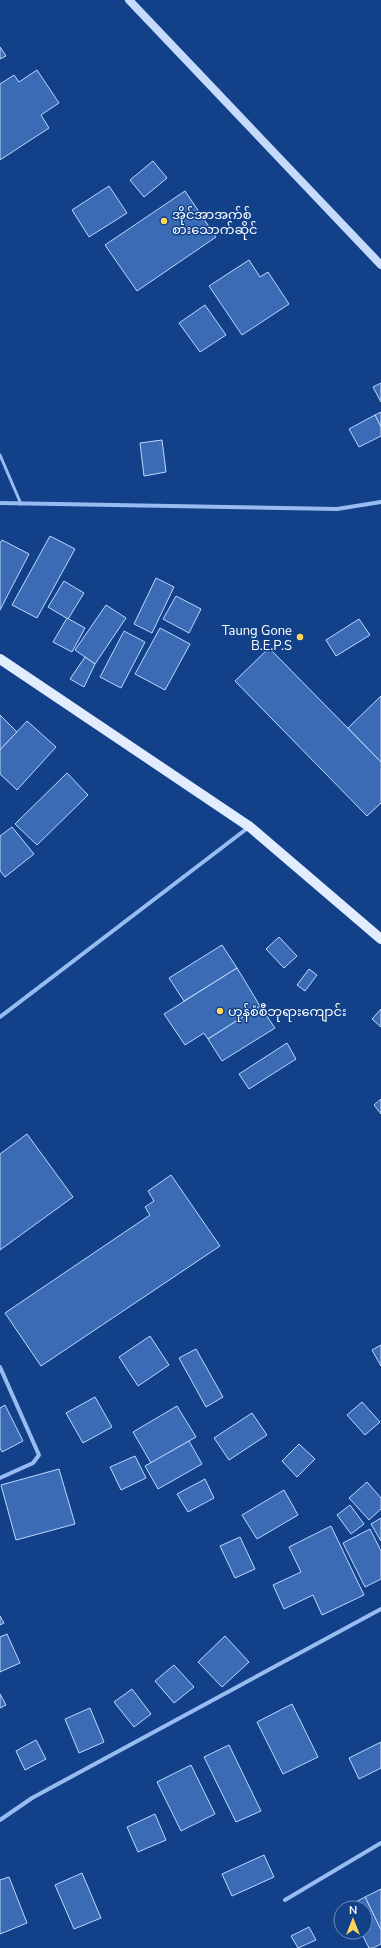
<svg xmlns="http://www.w3.org/2000/svg" width="381" height="1948" font-family="'Nunito Sans','Noto Sans Myanmar',sans-serif">
<style>
.building{fill:#3a6bb4;stroke:#bed8fc}
.lines{fill:none;stroke-linecap:round;stroke-linejoin:round}
.service{stroke:#98bcf1;stroke-width:3}
.minor{stroke:#98bcf1;stroke-width:4}
.secondary{stroke:#c6dbfc;stroke-width:8}
.primary{stroke:#e2ecff;stroke-width:10}
.poi-dot{fill:#ffd658;stroke:#12418a;stroke-width:1.5}
.labels{text-anchor:middle;stroke-width:3;stroke-linejoin:round;paint-order:stroke}
.poi-label{font-size:13px;fill:#fff;stroke:#12418a;text-anchor:start}
</style>
<rect width="100%" height="100%" fill="#12418a"/>
<g class="building">
<polygon points="0,47 6,56 0,59"/>
<polygon points="37,70 59,103 41,115 49,128 0,160 0,84 14,75 19,82"/>
<polygon points="153,161 167,178 144,197 130,180"/>
<polygon points="109,186 127,213 89,237 72,210"/>
<polygon points="185,191 216,237 137,291 105,245"/>
<polygon points="249,260 260,277 268,272 289,304 242,335 209,286"/>
<polygon points="205,305 226,335 200,352 179,323"/>
<polygon points="381,383 381,402 373,387"/>
<polygon points="381,412 381,427 375,415"/>
<polygon points="375,415 381,427 381,436 359,447 349,429"/>
<polygon points="162,440 166,472 144,476 140,443"/>
<polygon points="50,536 75,549 37,618 12,605"/>
<polygon points="2,540 29,554 0,610 0,543"/>
<polygon points="156,578 174,587 152,633 134,624"/>
<polygon points="64,581 84,593 68,619 48,607"/>
<polygon points="176,596 201,609 189,633 163,619"/>
<polygon points="106,605 126,618 95,664 75,650"/>
<polygon points="67,618 85,628 72,652 53,642"/>
<polygon points="359,619 370,635 336,656 326,640"/>
<polygon points="160,628 190,644 165,690 135,674"/>
<polygon points="124,631 145,642 121,688 100,677"/>
<polygon points="269,648 381,762 381,803 367,816 235,681"/>
<polygon points="85,657 95,664 84,687 70,679"/>
<polygon points="381,696 381,762 348,728"/>
<polygon points="0,715 17,732 0,750"/>
<polygon points="27,721 56,747 17,790 0,774 0,750"/>
<polygon points="67,773 88,795 37,845 15,824"/>
<polygon points="12,827 34,854 5,877 0,871 0,836"/>
<polygon points="279,937 297,956 284,968 266,949"/>
<polygon points="222,945 237,968 184,1001 169,978"/>
<polygon points="237,968 260,1006 208,1039 204,1033 185,1045 164,1014"/>
<polygon points="309,969 317,975 305,991 297,985"/>
<polygon points="260,1006 275,1028 222,1061 208,1039"/>
<polygon points="381,1009 381,1027 372,1019"/>
<polygon points="287,1043 296,1059 249,1089 239,1074"/>
<polygon points="381,1099 381,1114 374,1105"/>
<polygon points="27,1134 73,1197 0,1250 0,1154"/>
<polygon points="171,1175 220,1246 41,1366 5,1313 150,1215 145,1207 154,1201 148,1191"/>
<polygon points="150,1336 169,1365 138,1386 119,1357"/>
<polygon points="381,1345 381,1366 372,1350"/>
<polygon points="196,1349 223,1397 206,1407 179,1358"/>
<polygon points="95,1397 112,1427 83,1443 66,1413"/>
<polygon points="362,1402 380,1422 365,1435 347,1415"/>
<polygon points="5,1405 23,1441 2,1452 0,1448 0,1408"/>
<polygon points="177,1406 196,1437 151,1463 133,1432"/>
<polygon points="252,1413 267,1435 229,1460 214,1438"/>
<polygon points="189,1441 202,1464 158,1489 145,1466"/>
<polygon points="299,1444 315,1459 297,1477 282,1461"/>
<polygon points="135,1456 146,1478 121,1490 110,1467"/>
<polygon points="59,1469 75,1524 16,1540 1,1485"/>
<polygon points="205,1479 214,1498 188,1512 177,1494"/>
<polygon points="367,1482 381,1498 381,1509 369,1520 349,1498"/>
<polygon points="284,1490 298,1515 257,1539 242,1515"/>
<polygon points="350,1505 364,1524 351,1534 337,1515"/>
<polygon points="381,1518 381,1541 371,1524"/>
<polygon points="331,1526 364,1595 322,1615 313,1595 284,1609 273,1585 301,1572 289,1547"/>
<polygon points="370,1529 381,1551 381,1579 365,1587 343,1543"/>
<polygon points="240,1537 255,1569 235,1578 220,1546"/>
<polygon points="0,1616 4,1623 0,1625"/>
<polygon points="7,1634 20,1663 0,1672 0,1637"/>
<polygon points="225,1636 249,1662 222,1687 198,1662"/>
<polygon points="174,1665 194,1687 174,1703 155,1681"/>
<polygon points="132,1689 151,1714 134,1727 114,1702"/>
<polygon points="0,1694 6,1705 0,1708"/>
<polygon points="292,1704 318,1757 283,1774 257,1722"/>
<polygon points="90,1708 104,1742 79,1753 65,1719"/>
<polygon points="36,1740 46,1759 25,1770 16,1751"/>
<polygon points="381,1742 381,1768 359,1779 349,1758"/>
<polygon points="229,1745 261,1811 236,1822 204,1757"/>
<polygon points="191,1765 215,1814 181,1831 157,1782"/>
<polygon points="155,1814 166,1840 138,1852 127,1827"/>
<polygon points="264,1855 274,1877 232,1896 222,1874"/>
<polygon points="82,1873 101,1918 74,1929 55,1885"/>
<polygon points="9,1877 27,1923 0,1934 0,1880"/>
<polygon points="381,1889 381,1930 365,1897"/>
<polygon points="365,1897 381,1930 381,1944 373,1948 369,1948 361,1932 365,1932 365,1908 349,1908 348,1906"/>
<polygon points="309,1927 316,1940 298,1948 291,1936"/>
</g>
<g class="lines">
<polyline class="service" points="0,455 21,504"/>
<g class="minor">
<polyline points="0,503 337,509 381,502"/>
<polyline points="0,1017 249,827"/>
<polyline points="0,1367 39,1455 33,1463 0,1478"/>
<polyline points="0,1820 32,1798 381,1609"/>
<polyline points="285,1900 381,1843"/>
</g>
<polyline class="secondary" points="129,0 381,265"/>
<polyline class="primary" points="0,659 250,827 381,939"/>
</g>
<g class="poi-dot">
<circle cx="164" cy="221" r="4"/>
<circle cx="300" cy="637" r="4"/>
<circle cx="220" cy="1011" r="4"/>
</g>
<g class="labels">
<g class="poi-label">
<text x="172" y="219">အိုင်အာအက်စ်<tspan x="172" dy="15">စားသောက်ဆိုင်</tspan></text>
<text x="292" y="635" text-anchor="end">Taung Gone<tspan x="292" dy="15">B.E.P.S</tspan></text>
<text x="228" y="1016">ဟုန်စံစီဘုရားကျောင်း</text>
</g>
</g>
<g transform="translate(353 1920)"><circle r="19" fill="#12418a" stroke="#718db9"/>
<path d="M0-3L7 15L0 10L-7 15Z" fill="#ffd658"/>
<text y="-6" font-size="11" font-weight="bold" text-anchor="middle" fill="#ffffff">N</text>
</g>
</svg>
